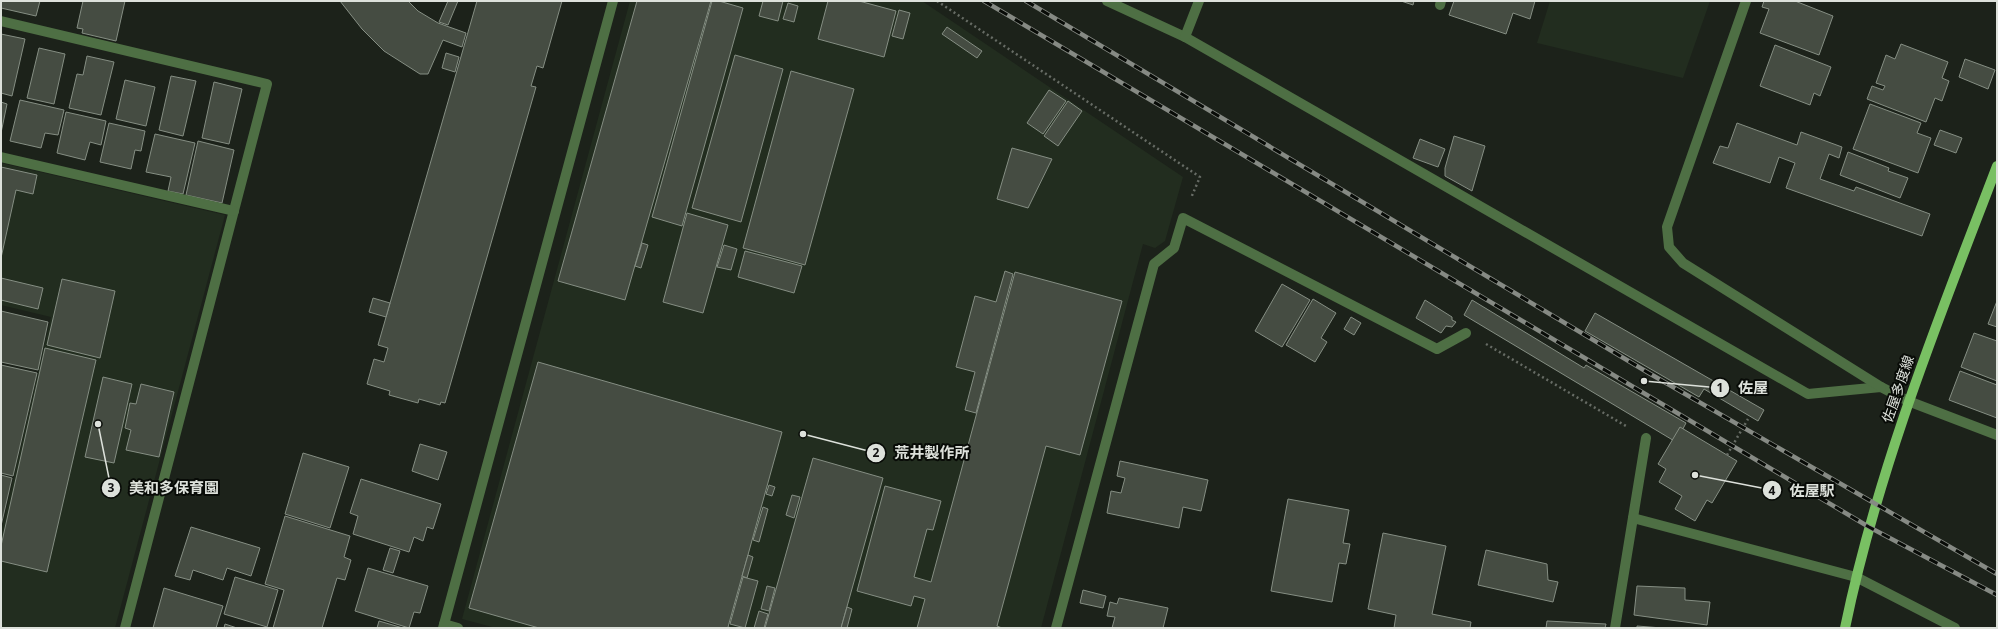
<svg xmlns="http://www.w3.org/2000/svg" width="1998" height="629" font-family="'Noto Sans','Noto Sans JP',sans-serif">
<style>
.built{fill:#222d1f}
.building{fill:#454c42;stroke:#858e83}
.lines{fill:none;stroke-linecap:round;stroke-linejoin:round}
.path{stroke:#676c65;stroke-width:2.5;stroke-dasharray:2 3;stroke-linecap:butt}
.minor{stroke:#4e6f44;stroke-width:10}
.major{stroke:#79c063;stroke-width:10}
.rail-casing{stroke:#868a84;stroke-width:4.5}
.rail{stroke:#080b07;stroke-width:3;stroke-dasharray:9;stroke-linecap:butt}
.labels{text-anchor:middle;stroke-width:4;stroke-linejoin:round;paint-order:stroke}
.street-label{font-size:14px;fill:#dde1db;stroke:#080b07}
.leader{fill:none;stroke:#dde1db;stroke-width:1.5}
.callout-dot{fill:#dde1db;stroke:#080b07;stroke-width:1.5}
.mark-label{font-size:12px;text-anchor:middle;font-weight:bold;fill:#111}
.callout-label{font-size:15px;text-anchor:middle;font-weight:bold;fill:#dde1db;stroke:#080b07;stroke-width:4;stroke-linejoin:round;paint-order:stroke}
</style>
<rect width="100%" height="100%" fill="#1c221a"/>
<g class="built">
<polygon points="630,1 922,1 1183,177 1165,241 1155,248 1143,244 1041,628 496,628 462,619"/>
<polygon points="1550,1 1710,1 1683,78 1537,43"/>
<polygon points="1,163 225,215 115,628 1,628 1,532 51,317 1,305"/>
</g>
<g class="building">
<polygon points="1,1 40,1 36,16 1,8"/>
<polygon points="83,1 125,1 116,41 82,33 83,29 77,28"/>
<polygon points="340,1 408,1 418,11 438,23 466,33 462,47 443,40 428,74 420,74 384,51 362,29"/>
<polygon points="448,1 458,1 448,25 439,22"/>
<polygon points="477,1 562,1 543,68 537,66 531,86 536,87 445,403 441,402 440,405 419,399 418,403 389,395 390,391 367,384 374,359 384,362 388,348 378,345"/>
<polygon points="637,1 711,1 625,300 558,281"/>
<polygon points="712,1 719,1 743,8 682,226 652,217"/>
<polygon points="763,1 783,1 778,21 759,16"/>
<polygon points="828,1 859,1 896,11 884,57 818,39"/>
<polygon points="1401,1 1414,1 1413,5"/>
<polygon points="1454,1 1535,1 1530,19 1513,13 1506,34 1449,15"/>
<polygon points="1764,1 1795,1 1833,16 1819,55 1760,33 1769,9 1762,7"/>
<polygon points="788,3 798,6 794,22 783,19"/>
<polygon points="899,10 910,13 903,39 892,36"/>
<polygon points="947,27 982,51 977,58 942,34"/>
<polygon points="1,34 25,39 12,96 1,93"/>
<polygon points="1901,44 1948,62 1942,78 1949,81 1942,101 1935,98 1926,122 1867,99 1872,86 1883,90 1885,86 1876,83 1886,55 1895,59"/>
<polygon points="1775,45 1831,67 1820,96 1814,93 1810,105 1760,86"/>
<polygon points="39,48 65,54 54,104 27,98"/>
<polygon points="446,53 459,57 455,72 442,68"/>
<polygon points="735,55 783,69 741,222 692,208"/>
<polygon points="87,56 114,62 101,115 69,108 77,74 83,75"/>
<polygon points="1965,59 1995,70 1988,89 1959,77"/>
<polygon points="791,71 854,89 805,265 743,248"/>
<polygon points="171,76 196,81 183,136 159,130"/>
<polygon points="125,80 155,87 146,126 116,119"/>
<polygon points="214,82 242,89 229,144 202,138"/>
<polygon points="1049,90 1066,101 1043,134 1027,123"/>
<polygon points="20,100 64,110 58,135 45,133 41,148 10,141"/>
<polygon points="1068,101 1082,111 1058,146 1044,136"/>
<polygon points="1,102 7,104 1,133"/>
<polygon points="1870,104 1921,123 1917,133 1931,138 1918,173 1853,149"/>
<polygon points="66,112 106,121 101,145 90,142 85,160 57,153"/>
<polygon points="109,123 145,131 141,151 135,150 131,169 100,162"/>
<polygon points="1737,123 1797,145 1801,132 1842,147 1839,158 1829,154 1820,179 1854,191 1856,187 1930,214 1922,236 1786,188 1795,163 1779,157 1770,183 1713,163 1720,146 1728,148"/>
<polygon points="1940,130 1962,138 1956,153 1934,145"/>
<polygon points="155,134 195,143 183,194 168,191 171,177 146,172"/>
<polygon points="1454,136 1485,146 1472,191 1445,176 1445,168"/>
<polygon points="1420,139 1445,149 1438,167 1413,158"/>
<polygon points="198,141 234,150 222,203 186,195"/>
<polygon points="1012,148 1052,159 1028,208 997,199"/>
<polygon points="1848,152 1889,168 1888,171 1908,178 1900,198 1840,175"/>
<polygon points="1,167 37,175 33,194 16,190 1,258"/>
<polygon points="687,213 728,225 703,313 663,302"/>
<polygon points="642,243 648,245 641,268 635,266"/>
<polygon points="724,245 737,249 731,270 717,267"/>
<polygon points="745,251 802,266 794,293 738,277"/>
<polygon points="1005,271 1013,274 976,413 965,410 975,372 956,367 975,296 996,302"/>
<polygon points="1015,272 1122,301 1080,455 1046,446 997,626 1002,628 917,628 925,599 914,596 911,606 857,591 885,486 941,501 933,530 927,529 914,577 931,582"/>
<polygon points="1,278 43,288 38,309 1,300"/>
<polygon points="62,279 115,291 100,358 47,345"/>
<polygon points="1282,284 1310,300 1282,347 1255,331"/>
<polygon points="373,298 390,303 386,317 369,312"/>
<polygon points="1313,299 1336,313 1321,338 1327,342 1315,362 1286,345"/>
<polygon points="1425,300 1452,317 1452,320 1456,322 1452,327 1446,326 1441,333 1416,318"/>
<polygon points="1472,300 1584,368 1586,365 1686,423 1676,442 1464,315"/>
<polygon points="1997,301 1997,327 1988,324"/>
<polygon points="1,311 48,322 38,370 1,362"/>
<polygon points="1595,313 1764,410 1758,421 1704,389 1699,397 1585,331"/>
<polygon points="1351,317 1361,323 1354,335 1344,329"/>
<polygon points="1974,333 1997,341 1997,381 1961,367"/>
<polygon points="45,348 96,360 47,572 1,561 1,546"/>
<polygon points="538,362 782,432 728,627 732,628 539,628 469,608"/>
<polygon points="1,365 37,373 13,476 1,473"/>
<polygon points="1960,371 1997,385 1997,418 1949,400"/>
<polygon points="103,377 132,384 114,463 85,457"/>
<polygon points="141,384 174,392 159,457 126,450 131,430 125,428 130,403 136,404"/>
<polygon points="1680,427 1737,461 1712,503 1707,500 1695,521 1675,509 1682,496 1659,482 1666,469 1658,464"/>
<polygon points="420,444 447,452 438,480 412,471"/>
<polygon points="303,453 349,467 330,528 285,514"/>
<polygon points="813,458 883,478 841,628 765,628"/>
<polygon points="1120,461 1208,480 1201,511 1183,507 1179,528 1107,513 1111,491 1121,493 1125,478 1117,476"/>
<polygon points="1,475 12,478 1,526"/>
<polygon points="361,479 441,504 433,529 427,527 423,541 414,537 409,552 353,534 358,516 350,513"/>
<polygon points="769,485 775,487 772,496 766,494"/>
<polygon points="792,495 800,497 794,518 786,515"/>
<polygon points="1288,499 1349,510 1343,543 1350,544 1346,564 1339,563 1332,602 1271,591"/>
<polygon points="763,507 768,509 759,542 753,540"/>
<polygon points="285,516 350,536 344,557 351,560 345,580 337,578 322,628 273,628 284,590 265,584"/>
<polygon points="191,527 260,548 251,576 227,568 223,580 193,570 190,580 175,576"/>
<polygon points="1383,533 1446,546 1432,614 1471,622 1470,628 1394,628 1396,615 1368,609"/>
<polygon points="390,548 400,551 393,573 383,570"/>
<polygon points="1486,550 1547,564 1548,580 1558,582 1553,602 1478,585"/>
<polygon points="748,555 753,557 747,578 742,576"/>
<polygon points="368,568 428,586 420,613 414,612 409,628 355,611"/>
<polygon points="235,577 278,590 267,627 224,614"/>
<polygon points="743,577 758,581 745,628 730,624"/>
<polygon points="767,586 775,588 769,611 761,609"/>
<polygon points="1637,586 1685,588 1685,600 1710,602 1707,625 1634,615"/>
<polygon points="164,588 223,606 216,628 153,628"/>
<polygon points="1083,590 1106,596 1103,608 1080,603"/>
<polygon points="1119,598 1168,608 1163,628 1112,628 1115,617 1107,616 1110,602 1117,604"/>
<polygon points="847,607 852,609 847,628 841,628"/>
<polygon points="759,611 768,614 764,628 754,628"/>
<polygon points="379,621 403,628 377,628"/>
<polygon points="1547,621 1606,624 1605,628 1546,628"/>
<polygon points="225,624 237,628 224,628"/>
<polygon points="1637,626 1662,628 1637,628"/>
</g>
<g class="lines">
<g class="path">
<polyline points="937,1 1200,177 1191,198"/>
<polyline points="1486,344 1626,426"/>
<polyline points="1727,455 1748,419"/>
</g>
<g class="minor">
<polyline points="1107,1 1185,37 1808,394 1881,387 1908,401 1997,435"/>
<polyline points="1746,1 1667,227 1669,247 1683,263 1881,387"/>
<polyline points="1440,5 1441,1"/>
<polyline points="1,21 267,84 125,628"/>
<polyline points="1185,37 1199,1"/>
<polyline points="1,157 234,211"/>
<polyline points="1633,518 1856,577 1955,628"/>
<polyline points="444,624 458,628"/>
<polyline points="443,628 613,1"/>
<polyline points="1056,628 1154,264 1174,248 1183,218 1437,349 1466,333"/>
<polyline points="1615,628 1646,438"/>
</g>
<path class="major" d="M1845,628C1878,468 1939,318 1997,166"/>
<defs>
<g id="rail">
<polyline points="984,1 1869,527 1997,595"/>
<polyline points="1026,1 1647,372 1997,574"/>
</g>
</defs>
<use href="#rail" class="rail-casing"/>
<use href="#rail" class="rail"/>
</g>
<g class="labels">
<g class="street-label">
<text transform="translate(1898 389) rotate(-71)" y="5">佐屋多度線</text>
</g>
</g>
<path class="leader" d="M1644 381L1720 388M803 434L876 453M98 424L111 488M1695 475L1772 490"/>
<g class="callout-dot">
<circle cx="1644" cy="381" r="4"/>
<circle cx="803" cy="434" r="4"/>
<circle cx="98" cy="424" r="4"/>
<circle cx="1695" cy="475" r="4"/>
<circle cx="1720" cy="388" r="10"/>
<circle cx="876" cy="453" r="10"/>
<circle cx="111" cy="488" r="10"/>
<circle cx="1772" cy="490" r="10"/>
</g>
<g class="mark-label">
<text x="1720" y="392">1</text>
<text x="876" y="457">2</text>
<text x="111" y="492">3</text>
<text x="1772" y="495">4</text>
</g>
<g class="callout-label">
<text x="1753" y="393">佐屋</text>
<text x="932" y="458">荒井製作所</text>
<text x="174" y="493">美和多保育園</text>
<text x="1812" y="496">佐屋駅</text>
</g>
<rect width="1998" height="629" fill="none" stroke="#dde1db" stroke-width="4"/>
</svg>
